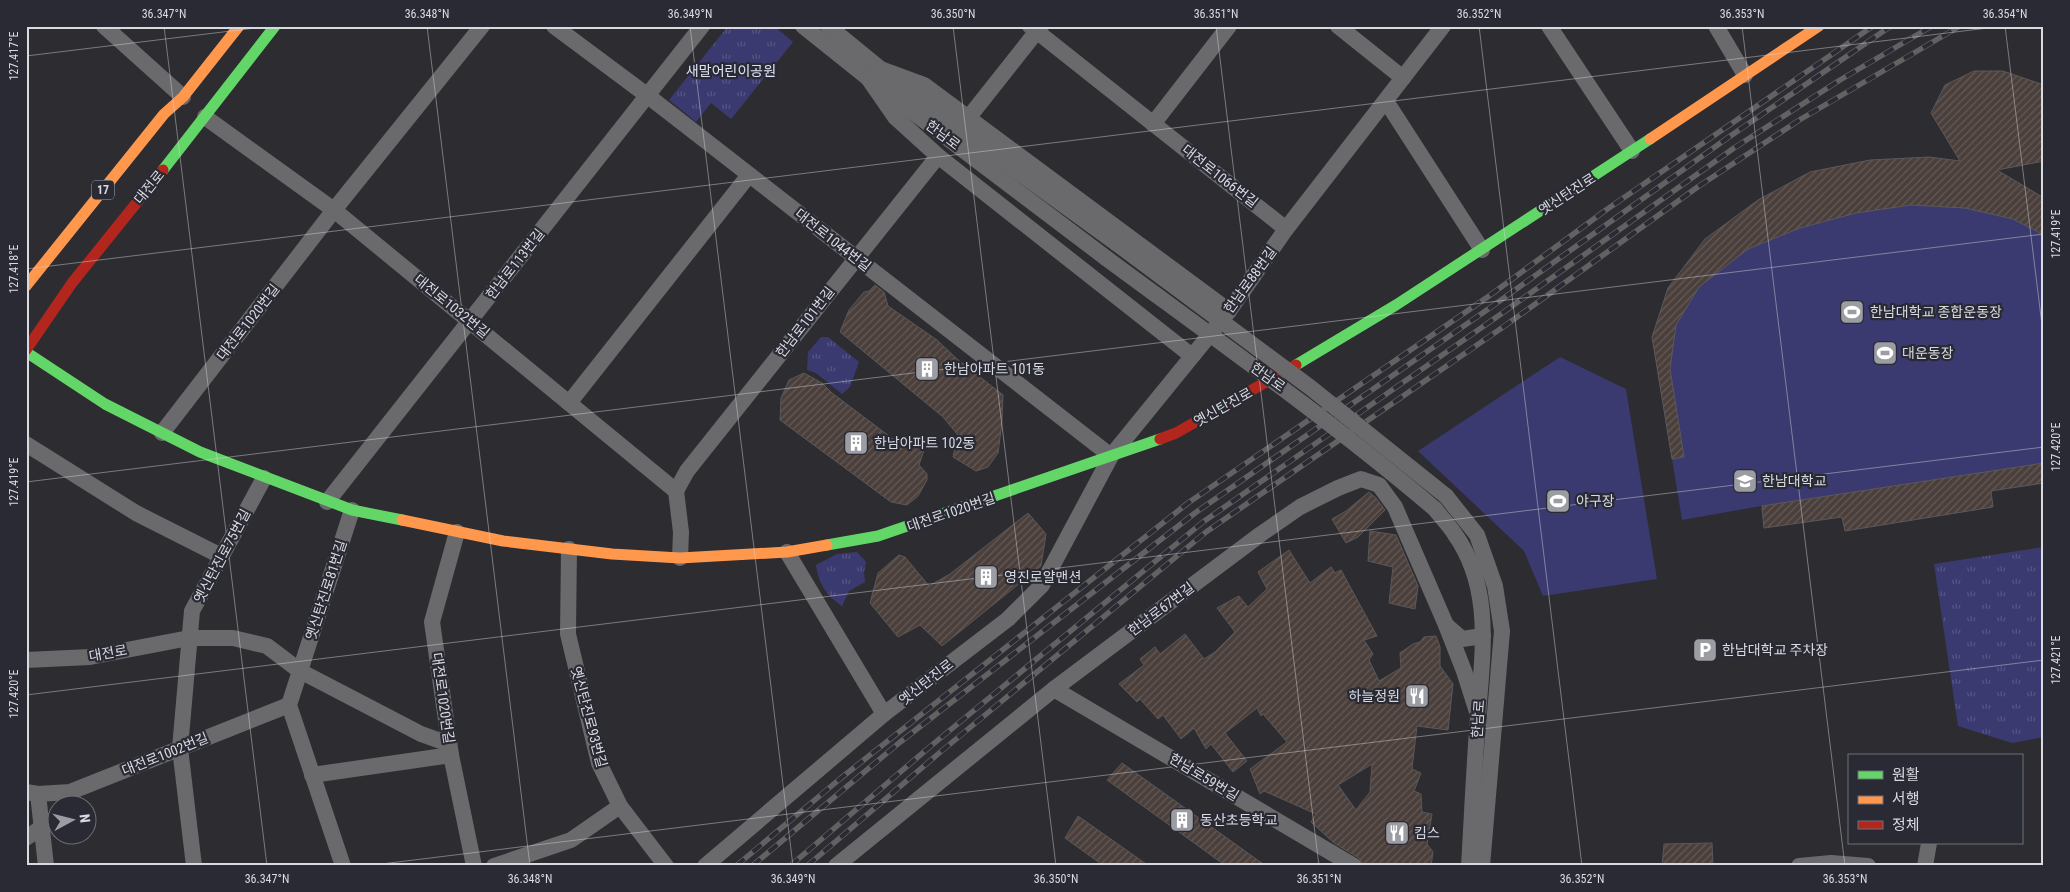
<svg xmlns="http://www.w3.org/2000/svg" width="2070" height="892" font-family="'Roboto Condensed','Noto Sans KR',sans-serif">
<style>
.grass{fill:url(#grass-tufts)}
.pitch{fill:#3a3a70}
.building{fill:url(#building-hatch);stroke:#5b5859;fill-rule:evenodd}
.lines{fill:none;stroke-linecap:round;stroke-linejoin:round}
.street{stroke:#6a6a6c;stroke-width:16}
.fast{stroke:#63d668;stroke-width:11}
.slow{stroke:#ff974d;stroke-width:11}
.jam{stroke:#b3261e;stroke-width:11}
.rail-casing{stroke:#626265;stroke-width:5.5}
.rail{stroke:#292a34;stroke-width:4;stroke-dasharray:11;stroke-linecap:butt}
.street-bridge{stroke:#6a6a6c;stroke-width:16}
.ticks{fill:none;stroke:#d9dae0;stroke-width:1;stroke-opacity:0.45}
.labels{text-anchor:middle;stroke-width:4.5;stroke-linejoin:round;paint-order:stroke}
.shield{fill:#292a34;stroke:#a4a5ac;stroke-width:1}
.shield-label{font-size:12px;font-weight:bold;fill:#d9dae0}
.park-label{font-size:14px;fill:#e0e2f6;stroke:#292a34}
.street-label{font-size:14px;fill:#d9dae0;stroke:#292a34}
.poi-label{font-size:14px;fill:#d9dae0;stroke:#292a34;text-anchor:start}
.neatline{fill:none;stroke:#d9dae0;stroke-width:2}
.ticks-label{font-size:12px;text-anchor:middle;fill:#d9dae0}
</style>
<defs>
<pattern id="grass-tufts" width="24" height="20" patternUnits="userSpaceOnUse" patternTransform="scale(1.25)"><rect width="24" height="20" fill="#3a3a70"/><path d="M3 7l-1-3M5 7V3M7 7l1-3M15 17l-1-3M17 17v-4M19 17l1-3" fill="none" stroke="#565684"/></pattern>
<pattern id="building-hatch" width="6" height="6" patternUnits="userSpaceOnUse" patternTransform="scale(1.25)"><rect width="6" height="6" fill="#4a3f3b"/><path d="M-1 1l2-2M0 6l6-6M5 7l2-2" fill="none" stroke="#645a57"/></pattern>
</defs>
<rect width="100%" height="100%" fill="#2c2c31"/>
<g class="grass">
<polygon points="728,26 774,26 793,42 731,119 711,103 696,122 669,100"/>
<polygon points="821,337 828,337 859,362 850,387 842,394 816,373 807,370 808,352"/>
<polygon points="2044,547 2044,737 2012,743 1958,726 1934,564"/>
<path d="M857,552L866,562L864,572L865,582L849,591L842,606C827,596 818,583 816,565L837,554Z"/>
</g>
<g class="pitch">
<polygon points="1974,71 2003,71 2044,86 2044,161 1997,170 2044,198 2044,483 1991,491 1993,507 1845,531 1842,517 1764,528 1761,506 1682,520 1652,337 1668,288 1705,239 1758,200 1810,172 1870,160 1929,157 1969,163"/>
<polygon points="1560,357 1626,389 1657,579 1543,596 1524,551 1418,451"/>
</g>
<g class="building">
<polygon points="1974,71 2003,71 2044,85 2044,161 1997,170 2044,198 2044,235 2013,219 1965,208 1911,205 1856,213 1800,228 1748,249 1699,287 1676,325 1670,369 1684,457 1672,459 1652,337 1668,288 1705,239 1758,200 1810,172 1870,160 1929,157 1960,161 1931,113 1945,85"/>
<polygon points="875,285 884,292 888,306 937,340 957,359 1003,395 1002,422 998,453 988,467 976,471 953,457 958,435 943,417 840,332 849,310 864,292 869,291"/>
<polygon points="804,373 822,383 832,393 905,448 914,439 924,450 919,465 927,474 927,480 918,496 907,505 891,502 780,420 781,398 789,380"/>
<polygon points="2044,463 2044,483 1991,491 1993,507 1845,531 1842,517 1764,528 1762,506"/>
<polygon points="1369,492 1376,498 1385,510 1358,537 1346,543 1332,519 1346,511"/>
<polygon points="1028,513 1046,534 1041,566 942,646 920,625 898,637 870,603 878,573 899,555 905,557 929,586 950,574"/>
<polygon points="1370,531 1396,535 1418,586 1415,609 1389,603 1393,567 1368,561"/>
<path d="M1289,550L1310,583L1331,567L1335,573L1341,570L1377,636L1364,640L1373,654L1369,660L1379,681L1401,668L1400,653L1413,644L1420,642L1424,637L1436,636L1440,647V666L1453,684L1448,730L1417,726L1412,769L1421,773L1414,791L1421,794L1422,812L1432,814L1427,844L1433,852L1431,866H1364L1359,858L1334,843L1311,822L1316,814L1264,791L1260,794L1250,769L1287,742L1263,714L1261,716L1257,708L1225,733L1247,761L1233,772L1211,744L1206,749L1194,728L1181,739L1163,715L1158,719L1140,699L1137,702L1119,684L1144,665L1140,659L1155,647L1160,654L1185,634L1204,659L1215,652L1235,632L1217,608L1239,596L1248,607L1267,589L1258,572ZM1372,764L1370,792L1356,810L1338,785Z"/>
<polygon points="1122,763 1266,866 1226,866 1107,780"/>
<polygon points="1078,816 1149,866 1104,866 1065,838"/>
<polygon points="1712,843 1713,866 1662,866 1664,844"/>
</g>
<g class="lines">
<g class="street">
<polyline points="104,26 183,97"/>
<polyline points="554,26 648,96 1111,456"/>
<polyline points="803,26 868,78 1106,258"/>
<polyline points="828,26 911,94 1116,243"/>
<polyline points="1030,26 1286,229"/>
<polyline points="1338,26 1403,78"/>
<polyline points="1549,26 1632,151"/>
<polyline points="1716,26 1745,75"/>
<polyline points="878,68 924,85 1229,311"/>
<polyline points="868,78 895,117 938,156 1192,356"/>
<polyline points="1386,101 1482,250"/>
<polyline points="205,117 334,210 676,491 681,532 680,558"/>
<polyline points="969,117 1041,26"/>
<polyline points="1153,124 1229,26"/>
<polyline points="569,403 749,175"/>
<polyline points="162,433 334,210 482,26"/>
<polyline points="26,444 136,513 221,556"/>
<polyline points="676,491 687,471 938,156"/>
<polyline points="1446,496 1477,535 1495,586 1502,631 1482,866"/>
<polyline points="327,502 702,26"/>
<path d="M1435,509C1441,517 1449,525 1454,533C1494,589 1482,654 1478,717C1474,767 1472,816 1469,866"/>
<polyline points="457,532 432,622 451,755 474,866"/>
<polyline points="569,549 568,634 599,763 620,806 666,866"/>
<polyline points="787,552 884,714"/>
<polyline points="1446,625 1462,639 1483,636"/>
<polyline points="26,660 90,657 189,638 233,638 267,646 300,671 421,734 449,744"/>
<polyline points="1054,689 1354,866"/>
<polyline points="312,775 451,755"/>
<polyline points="26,792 38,794 70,792 289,705"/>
<polyline points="38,794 46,866"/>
<polyline points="26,838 42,827"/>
<polyline points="194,866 180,748 192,611 264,478"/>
<polyline points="343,866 289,705 352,510"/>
<polyline points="494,866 571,840 620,806"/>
<polyline points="705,866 884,714 1008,619 1042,585 1111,456 1229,311 1286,229 1443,26"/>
<polyline points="836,866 1054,689 1261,534 1300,507 1338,488 1361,479 1379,485 1395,507 1446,625 1464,671 1478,715"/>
<polyline points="1799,866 1831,863 1868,866"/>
<polyline points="1925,866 1929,843"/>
</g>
<g class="fast">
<polyline points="163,170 275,26"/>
<polyline points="26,352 105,404 200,452 352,510 402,520"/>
<polyline points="1296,365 1396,305 1650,139"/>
<polyline points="827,545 878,536 1160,439"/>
</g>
<g class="slow">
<polyline points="1650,139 1819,26"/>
<polyline points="26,286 164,114 183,97 239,26"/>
<polyline points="402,520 503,541 612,554 680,558 787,552 827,545"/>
</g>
<g class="jam">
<polyline points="26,350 72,283 163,170"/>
<polyline points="1160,439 1176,433 1296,365"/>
</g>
<defs>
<g id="rail">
<polyline points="736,866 841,778 1188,503 1489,296 1606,210 1873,26"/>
<polyline points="752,866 899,743 1195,513 1494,305 1726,139 1891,26"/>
<polyline points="790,866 932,745 1203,522 1501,314 1734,148 1840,80 1932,26"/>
<polyline points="807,866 938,754 1206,532 1506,325 1699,186 1801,119 1960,26"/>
</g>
</defs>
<use href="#rail" class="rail-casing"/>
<use href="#rail" class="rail"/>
<g class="street-bridge">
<polyline points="1116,243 1311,388 1446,496"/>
<path d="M1106,258C1217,340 1330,420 1435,509"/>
</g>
</g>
<path class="ticks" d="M164,26L267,866M427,26L530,866M690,26L793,866M953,26L1056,866M1216,26L1319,866M1479,26L1582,866M1742,26L1845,866M2005,26L2044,341M26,56L272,26M26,269L2004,26M26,482L2044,234M26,695L2044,447M365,866L2044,660"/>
<defs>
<symbol id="stadium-square" viewBox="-11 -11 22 22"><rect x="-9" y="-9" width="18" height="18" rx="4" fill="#9c9da3" stroke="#292a34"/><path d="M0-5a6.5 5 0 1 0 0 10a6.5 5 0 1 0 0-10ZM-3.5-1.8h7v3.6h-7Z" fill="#fff"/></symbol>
<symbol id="building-square" viewBox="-11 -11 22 22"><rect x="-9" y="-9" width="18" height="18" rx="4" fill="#9c9da3" stroke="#292a34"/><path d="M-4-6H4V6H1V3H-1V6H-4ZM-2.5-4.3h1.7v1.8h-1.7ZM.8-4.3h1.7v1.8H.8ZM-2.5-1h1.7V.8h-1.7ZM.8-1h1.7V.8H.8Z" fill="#fff"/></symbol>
<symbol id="university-square" viewBox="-11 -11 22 22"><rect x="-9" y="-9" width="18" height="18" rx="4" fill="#9c9da3" stroke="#292a34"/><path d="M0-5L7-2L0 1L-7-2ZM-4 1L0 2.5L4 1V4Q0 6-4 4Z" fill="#fff"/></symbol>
<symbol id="parking-square" viewBox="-11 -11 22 22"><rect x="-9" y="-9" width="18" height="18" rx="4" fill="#9c9da3" stroke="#292a34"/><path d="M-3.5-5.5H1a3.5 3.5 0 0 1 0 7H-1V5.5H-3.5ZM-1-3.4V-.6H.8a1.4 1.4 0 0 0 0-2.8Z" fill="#fff"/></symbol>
<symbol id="restaurant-square" viewBox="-11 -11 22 22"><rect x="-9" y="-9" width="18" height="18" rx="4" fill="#9c9da3" stroke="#292a34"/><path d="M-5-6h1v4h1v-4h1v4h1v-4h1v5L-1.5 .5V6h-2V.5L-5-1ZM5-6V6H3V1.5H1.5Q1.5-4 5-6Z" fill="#fff"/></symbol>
</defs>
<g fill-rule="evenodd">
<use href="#stadium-square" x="1838" y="298" width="28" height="28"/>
<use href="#stadium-square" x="1871" y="339" width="28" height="28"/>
<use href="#building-square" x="913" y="355" width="28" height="28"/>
<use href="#building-square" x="842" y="429" width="28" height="28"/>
<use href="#university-square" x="1731" y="467" width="28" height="28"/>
<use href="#stadium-square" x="1544" y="487" width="28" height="28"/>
<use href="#building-square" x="972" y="563" width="28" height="28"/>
<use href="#parking-square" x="1691" y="636" width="28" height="28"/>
<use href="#restaurant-square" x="1403" y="682" width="28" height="28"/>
<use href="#building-square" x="1168" y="806" width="28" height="28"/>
<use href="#restaurant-square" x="1383" y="819" width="28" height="28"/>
</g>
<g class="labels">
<rect class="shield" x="92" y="180.5" width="22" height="19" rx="4"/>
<g class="shield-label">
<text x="103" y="194">17</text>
</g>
<g class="park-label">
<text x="731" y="76">새말어린이공원</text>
</g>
<g class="street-label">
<text transform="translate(943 135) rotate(37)" y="5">한남로</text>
<text transform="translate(1220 176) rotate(38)" y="5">대전로1066번길</text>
<text transform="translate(149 187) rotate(-51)" y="5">대전로</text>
<text transform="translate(1567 194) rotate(-33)" y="5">옛신탄진로</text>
<text transform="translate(833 240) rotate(38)" y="5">대전로1044번길</text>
<text transform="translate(515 264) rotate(-52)" y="5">한남로113번길</text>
<text transform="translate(1250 280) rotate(-54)" y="5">한남로88번길</text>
<text transform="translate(452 306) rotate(39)" y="5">대전로1032번길</text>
<text transform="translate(248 322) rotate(-52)" y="5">대전로1020번길</text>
<text transform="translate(805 322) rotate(-52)" y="5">한남로101번길</text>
<text transform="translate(1268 377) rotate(36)" y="5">한남로</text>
<text transform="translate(1223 407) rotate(-29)" y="5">옛신탄진로</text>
<text transform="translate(951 512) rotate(-19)" y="5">대전로1020번길</text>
<text transform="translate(222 556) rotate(-62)" y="5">옛신탄진로75번길</text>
<text transform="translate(326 590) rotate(-72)" y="5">옛신탄진로81번길</text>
<text transform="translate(1161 609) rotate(-37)" y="5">한남로67번길</text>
<text transform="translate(108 653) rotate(-10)" y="5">대전로</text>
<text transform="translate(926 682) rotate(-38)" y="5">옛신탄진로</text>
<text transform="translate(443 698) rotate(82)" y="5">대전로1020번길</text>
<text transform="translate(589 717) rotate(75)" y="5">옛신탄진로93번길</text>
<text transform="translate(1478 719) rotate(-86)" y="5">한남로</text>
<text transform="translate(165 754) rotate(-22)" y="5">대전로1002번길</text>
<text transform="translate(1204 777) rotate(31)" y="5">한남로59번길</text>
</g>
<g class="poi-label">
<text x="1870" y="317">한남대학교 종합운동장</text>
<text x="1902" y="358">대운동장</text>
<text x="944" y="374">한남아파트 101동</text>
<text x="874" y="448">한남아파트 102동</text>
<text x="1762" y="486">한남대학교</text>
<text x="1576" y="506">야구장</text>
<text x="1004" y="582">영진로얄맨션</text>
<text x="1722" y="655">한남대학교 주차장</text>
<text x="1400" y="701" text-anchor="end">하늘정원</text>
<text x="1200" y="825">동산초등학교</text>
<text x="1414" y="838">킴스</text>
</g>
</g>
<rect width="2070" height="892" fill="none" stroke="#292a34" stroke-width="55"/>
<rect x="1848" y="754" width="175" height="90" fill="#292a34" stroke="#6f7079"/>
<rect x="1858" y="771" width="25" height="8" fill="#63d668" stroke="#6f7079"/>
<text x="1892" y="780" font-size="15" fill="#d9dae0">원활</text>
<rect x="1858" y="796" width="25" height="8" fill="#ff974d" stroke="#6f7079"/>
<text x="1892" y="804" font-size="15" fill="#d9dae0">서행</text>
<rect x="1858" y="821" width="25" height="8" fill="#b3261e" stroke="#6f7079"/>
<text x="1892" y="830" font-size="15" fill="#d9dae0">정체</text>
<g transform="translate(72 820) rotate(83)"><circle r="24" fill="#292a34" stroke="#6f7079"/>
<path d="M0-4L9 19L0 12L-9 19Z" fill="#9c9da3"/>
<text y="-8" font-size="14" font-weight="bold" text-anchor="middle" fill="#d9dae0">N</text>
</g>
<rect x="28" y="28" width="2014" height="836" class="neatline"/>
<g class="ticks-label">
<text x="164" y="18">36.347°N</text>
<text x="427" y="18">36.348°N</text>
<text x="690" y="18">36.349°N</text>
<text x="953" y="18">36.350°N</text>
<text x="1216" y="18">36.351°N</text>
<text x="1479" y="18">36.352°N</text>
<text x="1742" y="18">36.353°N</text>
<text x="2005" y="18">36.354°N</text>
<text transform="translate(14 56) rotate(-90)" y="4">127.417°E</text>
<text transform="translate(2056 234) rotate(-90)" y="4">127.419°E</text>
<text transform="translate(14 269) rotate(-90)" y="4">127.418°E</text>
<text transform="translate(2056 447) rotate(-90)" y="4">127.420°E</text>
<text transform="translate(14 482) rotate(-90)" y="4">127.419°E</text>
<text transform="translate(2056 660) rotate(-90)" y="4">127.421°E</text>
<text transform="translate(14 694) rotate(-90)" y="4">127.420°E</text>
<text x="267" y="883">36.347°N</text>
<text x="530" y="883">36.348°N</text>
<text x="793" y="883">36.349°N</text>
<text x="1056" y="883">36.350°N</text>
<text x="1319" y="883">36.351°N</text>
<text x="1582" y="883">36.352°N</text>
<text x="1845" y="883">36.353°N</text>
</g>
</svg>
